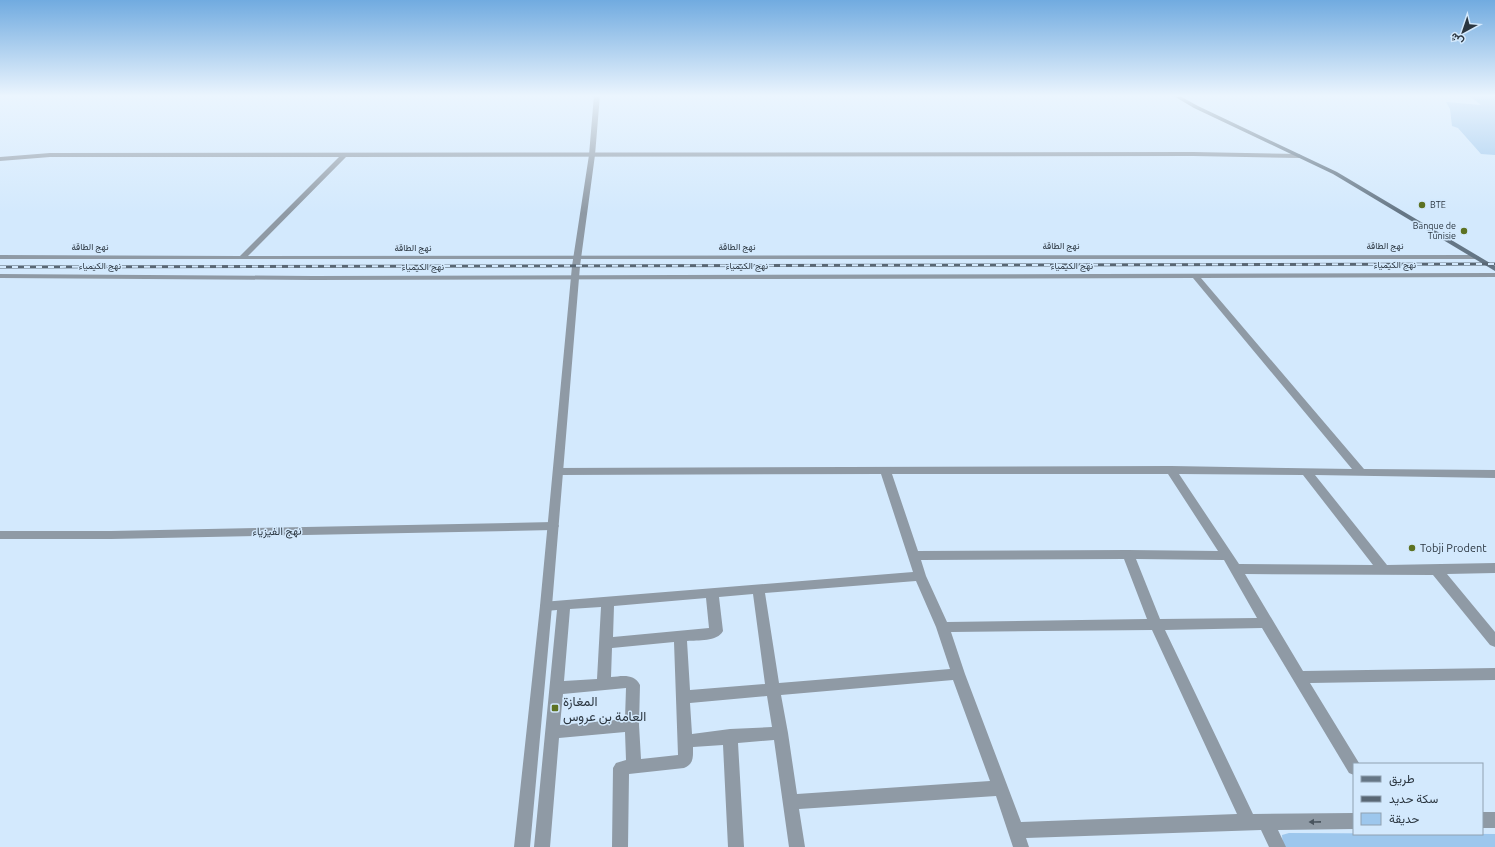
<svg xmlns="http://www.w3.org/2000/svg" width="1495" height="847" font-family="Ubuntu,Vazirmatn,sans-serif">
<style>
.green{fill:#9dc7ed}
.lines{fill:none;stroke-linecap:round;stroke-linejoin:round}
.minor{fill:#8f9aa5;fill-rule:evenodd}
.tertiary{fill:#8f9aa5;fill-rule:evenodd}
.secondary{fill:#657685;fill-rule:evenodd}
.rail-casing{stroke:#596774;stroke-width:3}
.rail{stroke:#d3e9fd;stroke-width:2;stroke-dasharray:6;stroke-linecap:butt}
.oneway{fill:#49545e}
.poi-dot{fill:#5d7222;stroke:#d3e9fd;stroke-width:1.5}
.labels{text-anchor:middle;stroke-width:3;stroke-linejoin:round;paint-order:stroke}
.far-poi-label{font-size:9px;fill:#2b3640;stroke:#d3e9fd;text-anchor:start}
.far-street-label{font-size:9px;fill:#2b3640;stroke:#d3e9fd}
.street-label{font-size:11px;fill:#2b3640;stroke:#d3e9fd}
.poi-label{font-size:11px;fill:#2b3640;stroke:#d3e9fd;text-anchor:start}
.near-poi-label{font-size:13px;fill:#2b3640;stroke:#d3e9fd;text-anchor:start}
</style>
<rect width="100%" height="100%" fill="#d3e9fd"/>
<g class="green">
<polygon points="1446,95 1495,95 1495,155 1481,154 1458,128 1452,126 1450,109 1446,102 1481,105 1471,97"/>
<polygon points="1289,833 1495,834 1495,847 1283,847 1282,835"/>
</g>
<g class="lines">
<g class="minor">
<polygon points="1193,152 1299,154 1302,156 1299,158 1193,156 346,157 248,256 1475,255 1479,257 1475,259 0,259 0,255 240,256 339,157 50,157 0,161 0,157 50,153"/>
<path d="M1495,273V277L1201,278L1364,469L1495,470V478L1315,475L1387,565L1495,563V573L1447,574L1495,632V647L1490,645L1433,575L1245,574L1303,671L1495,668V680L1310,683L1359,763L1354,764V775L1349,773L1262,628L1165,630L1253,814L1354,813V829L1278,830L1286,847H1269L1261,830L1026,838L1029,847H1013L996,796L799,809L805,847H789L774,740L738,743L744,847H728L723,745L693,747C693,757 694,764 684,768L629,774L628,847H612L613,768L616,763L626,760L625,732L559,738L550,847H534L557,610L546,611L542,610L540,606L542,602L913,572L881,474L558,475L554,474L553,471L554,468L1171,466L1352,469L1193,278L313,280L0,278V274L313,276ZM892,474H1168L1218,551L1128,550L918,551ZM1179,474L1303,475L1373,565L1239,564ZM1124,559L1147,619L947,622L926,576L921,560ZM1136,559L1224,560L1257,618L1160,619ZM916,581L936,627L950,669L779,683L765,593ZM753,594L765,684L690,690L687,641C698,640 717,642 723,631L719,597ZM706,598L709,628L613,637L614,606ZM601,607L597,679L564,681L570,609ZM1152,630L1237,814L1021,822L965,674L951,632ZM674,642L678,755L641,759L639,725L640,685C634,673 622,676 611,677L612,648ZM953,680L990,781L797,794L788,733L781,695ZM626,688L625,719L560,725L563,694ZM767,696L772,727L730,729L692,734L690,703Z"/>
<polygon points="553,522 557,523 559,526 557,529 553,530 111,539 0,539 0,531 111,531"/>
<rect x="1482" y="812" width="13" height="16"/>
</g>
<polygon class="tertiary" points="594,95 600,95 595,155 580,266 552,606 530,847 514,847 540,606 572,266 589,155"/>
<polygon class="secondary" points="1172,95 1178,95 1198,106 1337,172 1495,266 1495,271 1333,174 1194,108"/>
<defs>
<polyline id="rail" points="0,267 1495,264"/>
</defs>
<use href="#rail" class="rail-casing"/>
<use href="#rail" class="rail"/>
</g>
<defs><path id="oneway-solid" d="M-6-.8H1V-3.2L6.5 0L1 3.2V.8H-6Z"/></defs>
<use class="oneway" href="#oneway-solid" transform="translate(1315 822) rotate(179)"/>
<linearGradient id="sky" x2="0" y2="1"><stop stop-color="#71abe0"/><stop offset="0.45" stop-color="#ebf5fe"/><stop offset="1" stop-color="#ebf5fe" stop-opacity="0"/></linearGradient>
<rect width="1495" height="213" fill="url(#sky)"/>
<g class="poi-dot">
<circle cx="1422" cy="205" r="4"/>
<circle cx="1464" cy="231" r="4"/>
<circle cx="1412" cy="548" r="4"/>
<rect x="551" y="704" width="8" height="8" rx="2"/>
</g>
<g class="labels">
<g class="far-poi-label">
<text x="1430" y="208">BTE</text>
<text x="1456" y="229" text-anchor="end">Banque de<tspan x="1456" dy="10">Tunisie</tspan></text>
</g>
<g class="far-street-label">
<text x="1061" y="249">نهج الطاقة</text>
<text x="1385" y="249">نهج الطاقة</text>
<text x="90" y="250">نهج الطاقة</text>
<text x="737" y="250">نهج الطاقة</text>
<text x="413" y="251">نهج الطاقة</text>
<text x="1395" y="268">نهج الكيمياء</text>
<text x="100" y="269">نهج الكيمياء</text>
<text x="747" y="269">نهج الكيمياء</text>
<text x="1072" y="269">نهج الكيمياء</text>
<text x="423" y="270">نهج الكيمياء</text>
</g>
<g class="street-label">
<text transform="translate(277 531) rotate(-1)" y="4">نهج الفيزياء</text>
</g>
<g class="poi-label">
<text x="1420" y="552">Tobji Prodent</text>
</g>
<g class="near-poi-label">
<text x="563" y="706">المغازة<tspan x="563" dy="15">العامة بن عروس</tspan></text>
</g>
</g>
<rect x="1353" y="763" width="130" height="72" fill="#d3e9fd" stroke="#90a1b1"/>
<rect x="1361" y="776" width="20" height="6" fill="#657685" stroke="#90a1b1"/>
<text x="1389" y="783" font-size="12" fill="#2b3640">طريق</text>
<rect x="1361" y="796" width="20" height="6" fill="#596774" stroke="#90a1b1"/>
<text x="1389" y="803" font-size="12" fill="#2b3640">سكة حديد</text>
<rect x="1361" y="813" width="20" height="12" fill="#9dc7ed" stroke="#90a1b1"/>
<text x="1389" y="823" font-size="12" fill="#2b3640">حديقة</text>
<g transform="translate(1463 32) rotate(220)" stroke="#d3e9fd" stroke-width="3" paint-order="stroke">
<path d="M0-3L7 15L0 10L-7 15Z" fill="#2b3640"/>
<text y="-6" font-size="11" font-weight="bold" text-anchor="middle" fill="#2b3640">ش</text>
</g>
</svg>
